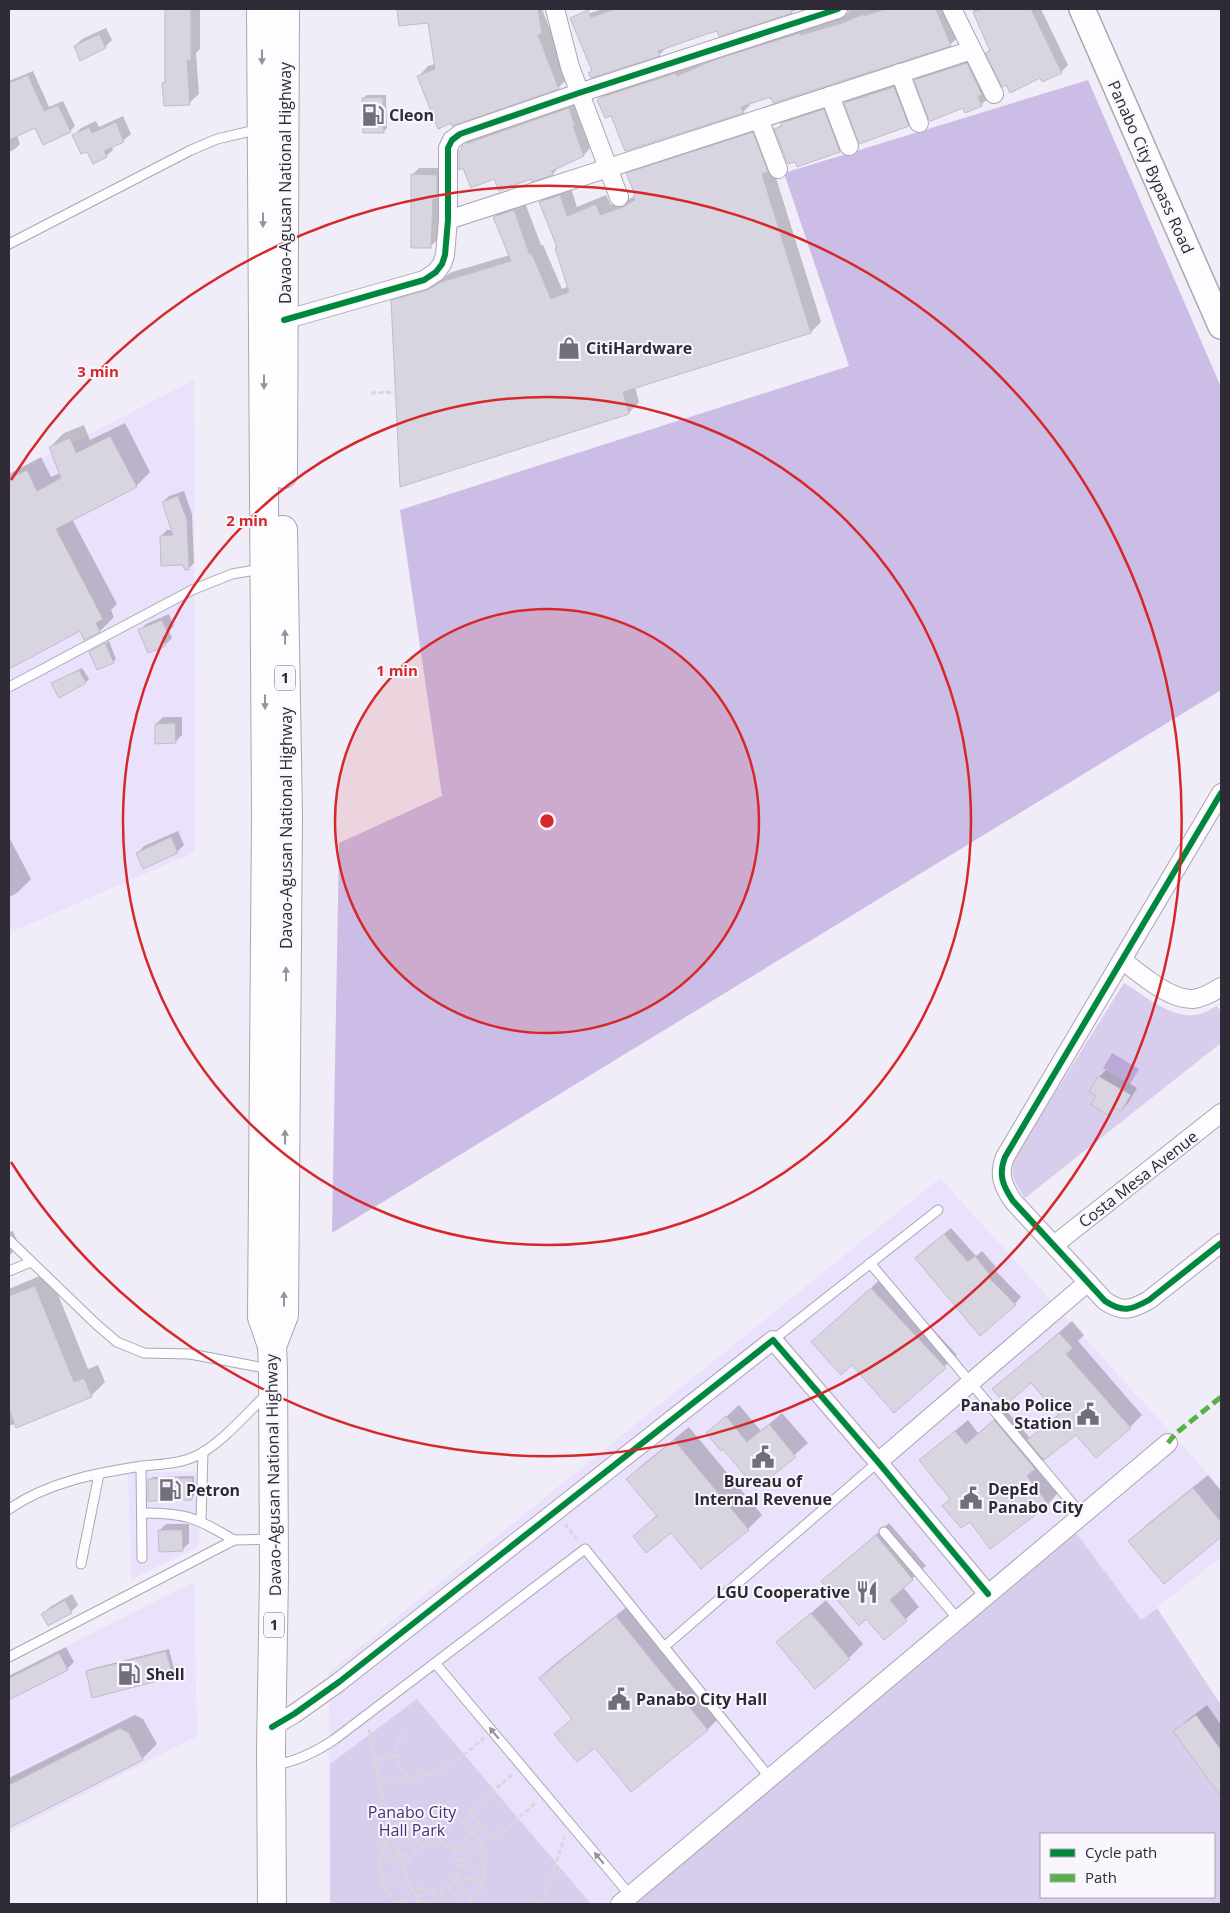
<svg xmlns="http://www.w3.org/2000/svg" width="1230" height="1913" font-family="'Open Sans',sans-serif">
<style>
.built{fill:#eae2fc}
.green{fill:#d8cded;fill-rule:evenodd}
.forest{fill:#ccbde6}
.water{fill:#baa8d8}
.shadow{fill:#0003}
.building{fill:#d8d4e0;stroke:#c1bdc8}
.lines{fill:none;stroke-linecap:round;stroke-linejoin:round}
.service-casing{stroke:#aaa7b1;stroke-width:11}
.minor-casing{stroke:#aaa7b1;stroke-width:20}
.secondary-casing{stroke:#aaa7b1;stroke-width:28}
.trunk-casing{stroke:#aaa7b1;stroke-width:30}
.path{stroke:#d8d7db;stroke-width:3;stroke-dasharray:5 2.5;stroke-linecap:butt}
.service{stroke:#fdfcfe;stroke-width:9}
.minor{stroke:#fdfcfe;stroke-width:18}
.secondary{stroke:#fdfcfe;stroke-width:25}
.trunk{stroke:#fdfcfe;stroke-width:28}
.quiet{stroke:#56b246;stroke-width:5;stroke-dasharray:10 5;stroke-linecap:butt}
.cycleway-casing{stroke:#f9f7fd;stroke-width:9}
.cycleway{stroke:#00873e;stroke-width:6}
.oneway{fill:#96949a}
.ring{fill:none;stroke:#d62828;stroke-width:2.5}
.labels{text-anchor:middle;stroke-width:4;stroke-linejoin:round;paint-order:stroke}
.shield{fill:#f9f7fd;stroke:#6b6872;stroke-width:1}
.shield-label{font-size:15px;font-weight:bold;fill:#2e2b36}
.poi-label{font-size:16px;font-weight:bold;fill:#2e2b36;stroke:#f9f7fd;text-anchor:start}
.street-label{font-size:16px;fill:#2e2b36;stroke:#f9f7fd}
.park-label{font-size:16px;fill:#4f2e7a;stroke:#f9f7fd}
.centre{fill:#d62828;stroke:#f9f7fd;stroke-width:2.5}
.ring-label{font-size:15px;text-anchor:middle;font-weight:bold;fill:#d62828;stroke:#f9f7fd;stroke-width:4;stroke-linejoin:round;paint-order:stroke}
</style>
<rect width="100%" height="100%" fill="#f0ecf8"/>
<g class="built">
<polygon points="194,380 195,852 9,933 9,475"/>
<polygon points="940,1178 1221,1488 1221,1557 1141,1620 1075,1533 634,1904 330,1904 329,1672"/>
<polygon points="197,1471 199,1546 131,1580 128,1473"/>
<polygon points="194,1582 197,1736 9,1833 9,1675"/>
</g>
<g class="green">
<path d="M1124,983C1146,996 1175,1023 1203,1013C1208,1012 1212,1008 1217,1006L1221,1012V1043L1025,1198C1014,1182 1010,1178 1014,1158Z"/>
<path d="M1076,1533L1141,1620L1157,1608L1221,1705V1904H634ZM1041,1834H1214V1897H1041Z"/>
<polygon points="417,1699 591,1904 330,1904 330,1764"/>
</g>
<polygon class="forest" points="1088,80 1221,387 1221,690 332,1233 339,843 442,796 400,510 849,366 784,173"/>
<polygon class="water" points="1112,1053 1139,1069 1130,1084 1103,1068"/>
<g class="shadow">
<polygon points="166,9 200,9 200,49 196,53 199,94 189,103 164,83 166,80"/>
<polygon points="398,9 542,9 569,77 559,87 453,125 418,77 428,66 435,64 430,21 400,25"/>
<polygon points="603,9 800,9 719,35 717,29 666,48 659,55 590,73 593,70 581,16"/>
<polygon points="849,9 950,9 957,38 950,45 749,103 750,105 743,112 612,114 599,100 607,91 682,67 683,70 722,54 848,13"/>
<polygon points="973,9 1041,9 1068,65 1061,72 1041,77 987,53 990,49"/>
<polygon points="106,28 112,40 105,47 75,46 82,39"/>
<polygon points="974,57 989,98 982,104 966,111 964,107 916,80 922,73"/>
<polygon points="33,71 49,107 63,101 75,126 70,131 36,126 17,135 20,144 15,149 9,152 9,81"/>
<polygon points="900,81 914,119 908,125 845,103 851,97"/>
<polygon points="367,95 386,95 387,128 384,131 363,98"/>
<polygon points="575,102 581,118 579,119 590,148 584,155 559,166 553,174 533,180 532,178 495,177 462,147 473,137"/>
<polygon points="830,104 846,144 840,151 798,165 776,130 788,117"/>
<polygon points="123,116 131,134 124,140 112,146 113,150 106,156 87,150 74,135 81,128 96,121 99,127"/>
<polygon points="763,123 772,165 821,322 811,332 635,387 639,402 629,413 402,485 393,301 403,290 439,280 452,272 510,255 494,217 504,207 524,200 541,245 543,245 562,289 569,286 556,248 558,246 540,202 551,192 570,185 577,207 606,195 611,205 634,197 636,194 628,174 638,163"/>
<polygon points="419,168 444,168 440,195 437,240 430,247 412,175"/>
<polygon points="125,423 150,472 136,486 72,519 117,604 111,610 114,617 100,631 85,638 81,630 9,667 9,474 41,457 51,477 60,473 50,447 64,433 84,425 90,440"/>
<polygon points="184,491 192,514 194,563 188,569 161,536 167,530 172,530 163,502 169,496"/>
<polygon points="169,614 174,626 169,631 172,638 165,645 139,631 146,624"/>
<polygon points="109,641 116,659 113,662 91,652"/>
<polygon points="82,668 89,679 86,682 52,683"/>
<polygon points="163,717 182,717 182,735 175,742 156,724"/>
<polygon points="178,831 184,845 177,852 138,853 144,846"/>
<polygon points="9,837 31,879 17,893 9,897"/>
<polygon points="1106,1070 1137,1088 1128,1103 1121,1110 1115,1106 1108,1113 1098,1096 1090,1092 1099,1077"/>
<polygon points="951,1228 976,1256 982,1251 996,1267 994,1269 1021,1297 1015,1304 923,1251"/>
<polygon points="13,1231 19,1246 9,1256 9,1232"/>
<polygon points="49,1272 88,1369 98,1365 105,1382 91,1396 9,1426 9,1289"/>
<polygon points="884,1276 957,1355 894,1411 852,1364 825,1330"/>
<polygon points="1072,1321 1084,1335 1078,1341 1142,1415 1130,1427 1076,1433 1045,1458 1039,1464 1059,1492 1048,1504 990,1547 920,1460 968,1420 978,1433 1006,1410 1030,1438 1059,1414 1031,1382 994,1389"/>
<polygon points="739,1405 761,1431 782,1413 808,1443 757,1488 723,1448 708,1433"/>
<polygon points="689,1427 762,1515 748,1529 671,1531 634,1537 657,1515 628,1479 642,1465"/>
<polygon points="1208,1475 1221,1491 1221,1535 1164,1582 1130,1541 1144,1527"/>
<polygon points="194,1476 194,1496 191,1499 149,1480 153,1477"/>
<polygon points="889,1523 926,1566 903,1587 919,1607 884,1639 866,1618 823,1581"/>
<polygon points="166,1524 189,1524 189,1543 182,1550 159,1531"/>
<polygon points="72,1594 78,1605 71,1612 49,1624 43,1614 50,1607"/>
<polygon points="826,1600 863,1644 849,1658 778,1642"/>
<polygon points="628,1606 718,1719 708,1729 631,1791 595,1746 556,1734 573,1718 540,1678 551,1667"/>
<polygon points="66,1647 74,1662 67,1669 9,1699 9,1676"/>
<polygon points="169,1649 175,1673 172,1676 87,1672 90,1669"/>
<polygon points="1207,1705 1221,1725 1221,1791 1219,1792 1175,1731 1186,1721"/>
<polygon points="135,1715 143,1719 157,1744 142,1759 9,1826 9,1778"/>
</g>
<g class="building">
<polygon points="165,9 191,9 191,60 187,60 190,105 164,106 162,83 165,82"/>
<polygon points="397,9 538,9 542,34 538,35 559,89 452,126 451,123 438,129 417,76 435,69 428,23 399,26"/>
<polygon points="616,9 791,9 792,13 719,37 717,31 707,34 658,51 660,56 591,78 588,73 592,71 570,18 588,10 591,17"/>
<polygon points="885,9 936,9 951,46 773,103 771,98 767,98 741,107 744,113 625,151 611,116 605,118 597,100 599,98 676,73 677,76 714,60 800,33 801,35 842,23 863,14 864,16"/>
<polygon points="982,9 1031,9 1062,73 1042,82 1040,78 1010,93 1006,85 1002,87 985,53 990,51 973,12"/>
<polygon points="99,34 106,48 80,61 74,46"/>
<polygon points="967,63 982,95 978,96 982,106 965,113 963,108 931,121 929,120 914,80"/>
<polygon points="28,75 44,111 58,105 71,132 43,145 35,128 9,140 9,83"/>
<polygon points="894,87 909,126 859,144 844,103"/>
<polygon points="383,97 384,133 363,133 362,98"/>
<polygon points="569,108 575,125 573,126 584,156 552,171 553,175 532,182 531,179 499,191 494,179 471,188 463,168 459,170 459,151 462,149 461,147 465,144"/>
<polygon points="824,109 840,152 797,167 795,162 788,164 774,129 782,126 781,123"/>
<polygon points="116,122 124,142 104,151 107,157 93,164 87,152 81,154 72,135 89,127 92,133"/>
<polygon points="753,132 768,172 762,174 811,333 623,392 629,414 400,487 391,300 427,290 441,282 511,261 493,217 514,210 530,255 532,254 551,299 569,292 555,248 557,247 539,202 560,195 567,216 596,204 600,215 623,207 635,200 633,196 635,195 626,173"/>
<polygon points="411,174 437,175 437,199 433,199 431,248 411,248"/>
<polygon points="110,436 137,487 56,529 103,619 96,623 100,632 84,640 80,631 9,669 9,479 27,470 37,491 61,478 49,447 70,438 76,453"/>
<polygon points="178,496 187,520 189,570 185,570 183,565 161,566 160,536 173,535 162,502"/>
<polygon points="162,620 168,634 162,637 166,646 148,653 138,630"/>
<polygon points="105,643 114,663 97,670 89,652"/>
<polygon points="79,670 86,683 59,698 51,683"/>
<polygon points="175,723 176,743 155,744 155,724"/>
<polygon points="171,837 178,853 143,869 136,853"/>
<polygon points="1098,1076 1131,1095 1121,1111 1113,1107 1108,1115 1091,1105 1096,1096 1089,1092"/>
<polygon points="944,1234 968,1262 975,1256 990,1275 988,1277 1016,1305 980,1336 915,1258"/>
<polygon points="35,1286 74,1382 84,1378 92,1397 16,1428 9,1409 9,1296"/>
<polygon points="871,1288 946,1368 894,1413 852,1365 841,1375 811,1342"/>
<polygon points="1059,1333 1073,1348 1066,1354 1131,1428 1096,1458 1076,1435 1044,1460 1027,1440 1059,1415 1031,1383 1006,1405 992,1389"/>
<polygon points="726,1416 747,1442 769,1424 796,1457 756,1489 723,1449 721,1451 706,1433"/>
<polygon points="994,1420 1035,1469 1027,1476 1049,1505 990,1549 970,1522 961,1528 942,1506 950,1499 919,1460 955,1431 966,1444"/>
<polygon points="674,1440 749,1530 701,1569 671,1533 646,1553 633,1536 657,1516 626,1479"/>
<polygon points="192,1478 192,1500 148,1501 148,1479"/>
<polygon points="1193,1488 1221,1522 1221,1537 1164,1584 1128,1541"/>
<polygon points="158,1530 182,1530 183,1551 159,1552"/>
<polygon points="876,1535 913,1580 890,1600 907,1621 884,1640 866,1619 859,1626 821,1581"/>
<polygon points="65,1600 72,1613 48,1626 41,1614"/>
<polygon points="811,1613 850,1659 815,1689 776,1642"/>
<polygon points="616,1616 708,1730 631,1792 595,1748 577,1762 554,1734 572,1719 539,1678"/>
<polygon points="166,1651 173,1677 92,1698 86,1671"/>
<polygon points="59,1653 68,1670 9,1700 9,1678"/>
<polygon points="1196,1715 1221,1750 1221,1797 1173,1731"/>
<polygon points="120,1728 129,1733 143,1760 9,1828 9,1785"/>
</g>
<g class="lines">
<defs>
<g id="service">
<polyline points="9,244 191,150 217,139 260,129"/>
<polyline points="9,687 192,590 232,574 261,569"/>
<polyline points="9,1240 96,1324 117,1342 144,1353 190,1354 270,1369"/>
<polyline points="870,1263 1082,1515"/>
<polyline points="9,1271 31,1262"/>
<polyline points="773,1340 938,1210"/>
<polyline points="141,1466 142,1558"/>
<path d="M9,1509C49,1482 95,1473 143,1466C160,1464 179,1464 196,1456C220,1445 248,1412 268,1393"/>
<path d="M142,1513C188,1513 196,1518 234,1540"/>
<polyline points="201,1521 203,1452"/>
<polyline points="884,1532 958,1619"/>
<polyline points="81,1564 99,1474"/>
<polyline points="664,1647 878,1462"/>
<polyline points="9,1657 234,1540 271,1539"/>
<polyline points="435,1663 630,1895"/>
<path d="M275,1765C298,1761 316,1752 335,1739L585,1549L770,1778"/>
</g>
<g id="minor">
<polyline points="555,9 570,67 619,197"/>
<polyline points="952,9 994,94"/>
<polyline points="900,73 919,123"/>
<polyline points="830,96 849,146"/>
<polyline points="759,119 778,169"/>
<polyline points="448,220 972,50"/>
<polyline points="284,320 424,280 436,272 442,264 445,255 448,220 448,148 452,140 460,134 579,93 838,9"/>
<path d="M1221,793L1005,1157C998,1175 1003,1186 1013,1201L1105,1301C1123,1313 1131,1310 1149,1300L1221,1243"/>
<path d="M1122,960C1141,974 1169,1000 1193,999C1203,998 1213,992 1221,987"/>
<polyline points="1054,1245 1221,1113"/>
<polyline points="878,1462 1088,1282"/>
<polyline points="272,1727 294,1714 339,1682 773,1340 878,1462 988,1594"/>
<polyline points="620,1904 1168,1443"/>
</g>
<polyline id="secondary" points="1082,9 1221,326"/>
<g id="trunk">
<polyline points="261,9 266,815 262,1317 272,1346 273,1369 274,1576 271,1748 272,1904"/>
<polyline points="283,474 285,9"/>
<polyline points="272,1346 284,1315 288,816 283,530"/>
</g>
</defs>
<use href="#service" class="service-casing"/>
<use href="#minor" class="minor-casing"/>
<use href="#secondary" class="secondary-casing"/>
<use href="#trunk" class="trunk-casing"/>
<g class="path">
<polyline points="371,393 396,392"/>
<polyline points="565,1524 577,1539"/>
<polyline points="369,1729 379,1783 391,1832 407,1880 421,1904"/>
<path d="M405,1733C390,1751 395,1761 408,1778"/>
<polyline points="375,1760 395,1756"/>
<polyline points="512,1775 469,1811 493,1839 536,1803"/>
<path d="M379,1783C402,1780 426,1777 447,1766C460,1759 472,1748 484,1738"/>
<polyline points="433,1811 435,1843"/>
<polyline points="423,1812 429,1843"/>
<polyline points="403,1820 422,1846"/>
<polyline points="395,1827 415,1852"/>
<polyline points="440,1844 456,1817"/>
<polyline points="382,1846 412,1857"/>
<polyline points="456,1850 480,1839"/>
<polyline points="453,1852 480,1824"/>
<path d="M380,1855L401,1863C404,1861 409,1860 411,1857C418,1852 421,1845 430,1843C460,1837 469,1884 439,1890C431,1892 421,1888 412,1888L401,1904"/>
<polyline points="458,1861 484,1849"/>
<polyline points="459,1865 486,1871"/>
<polyline points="457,1876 483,1883"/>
<polyline points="381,1879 403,1870"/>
<polyline points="454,1881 473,1900"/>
<polyline points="448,1886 461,1904"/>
<polyline points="385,1889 407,1880"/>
<polyline points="441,1890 443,1904"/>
<path d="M397,1904C391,1897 383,1889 381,1879C371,1827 424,1793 466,1824C478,1834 484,1844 485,1860C487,1877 482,1893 468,1904"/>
<polyline points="415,1904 423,1888"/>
<polyline points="431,1904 433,1891"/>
<polyline points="542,1904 565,1836"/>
</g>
<use href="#service" class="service"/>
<use href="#minor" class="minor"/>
<use href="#secondary" class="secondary"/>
<use href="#trunk" class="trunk"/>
<polyline class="quiet" points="1168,1443 1175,1434 1221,1397"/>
<defs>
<g id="cycleway">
<polyline points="284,320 424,280 436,272 442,264 445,255 448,220 448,148 452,140 460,134 579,93 838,9"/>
<path d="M1221,793L1005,1157C998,1175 1003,1186 1013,1201L1105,1301C1123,1313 1131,1310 1149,1300L1221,1243"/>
<polyline points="272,1727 294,1714 339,1682 773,1340 878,1462 988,1594"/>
</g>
</defs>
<use href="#cycleway" class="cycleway-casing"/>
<use href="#cycleway" class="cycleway"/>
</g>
<defs><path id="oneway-solid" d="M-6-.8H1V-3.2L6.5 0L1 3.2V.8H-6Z" transform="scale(1.25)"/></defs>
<g class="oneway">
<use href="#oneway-solid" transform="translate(262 57) rotate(90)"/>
<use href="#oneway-solid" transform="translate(263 220) rotate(90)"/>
<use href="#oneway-solid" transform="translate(264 382) rotate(90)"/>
<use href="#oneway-solid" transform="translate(285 637) rotate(-91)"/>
<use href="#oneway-solid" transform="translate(265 702) rotate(90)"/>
<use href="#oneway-solid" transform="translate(286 974) rotate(-90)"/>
<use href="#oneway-solid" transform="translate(285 1137) rotate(-90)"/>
<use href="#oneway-solid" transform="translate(284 1299) rotate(-90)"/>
<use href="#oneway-solid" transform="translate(494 1733) rotate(-130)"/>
<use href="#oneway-solid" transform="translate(599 1858) rotate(-130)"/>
</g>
<circle cx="547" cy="821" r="212" fill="#d62828" fill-opacity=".12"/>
<g class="ring">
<circle cx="547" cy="821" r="212"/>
<circle cx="547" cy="821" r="424"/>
<path d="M11 480A635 635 0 1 1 11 1162"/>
</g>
<defs>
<symbol id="fuel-bare" viewBox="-9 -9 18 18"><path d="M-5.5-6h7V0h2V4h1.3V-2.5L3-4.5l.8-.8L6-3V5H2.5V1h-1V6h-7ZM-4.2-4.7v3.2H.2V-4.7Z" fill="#726f7a" stroke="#f9f7fd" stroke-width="2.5" paint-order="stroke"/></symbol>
<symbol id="shop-bare" viewBox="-9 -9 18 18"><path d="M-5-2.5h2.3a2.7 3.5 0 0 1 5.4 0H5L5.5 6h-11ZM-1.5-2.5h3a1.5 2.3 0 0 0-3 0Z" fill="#726f7a" stroke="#f9f7fd" stroke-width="2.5" paint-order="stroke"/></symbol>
<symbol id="civic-bare" viewBox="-9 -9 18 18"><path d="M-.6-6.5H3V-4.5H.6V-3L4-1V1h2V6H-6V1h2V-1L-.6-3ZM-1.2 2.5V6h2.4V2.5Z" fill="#726f7a" stroke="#f9f7fd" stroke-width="2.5" paint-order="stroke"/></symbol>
<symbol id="restaurant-bare" viewBox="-9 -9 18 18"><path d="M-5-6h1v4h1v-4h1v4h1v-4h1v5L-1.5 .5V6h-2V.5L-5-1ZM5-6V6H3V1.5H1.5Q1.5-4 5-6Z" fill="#726f7a" stroke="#f9f7fd" stroke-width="2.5" paint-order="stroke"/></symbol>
</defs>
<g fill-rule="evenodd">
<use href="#fuel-bare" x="357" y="99" width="32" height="32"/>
<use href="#shop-bare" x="553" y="332" width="32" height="32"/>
<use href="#civic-bare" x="1072" y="1398" width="32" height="32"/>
<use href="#civic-bare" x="747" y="1441" width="32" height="32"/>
<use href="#fuel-bare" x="154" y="1474" width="32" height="32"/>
<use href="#civic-bare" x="955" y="1482" width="32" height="32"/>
<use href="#restaurant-bare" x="851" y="1576" width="32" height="32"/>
<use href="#fuel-bare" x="113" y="1658" width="32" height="32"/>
<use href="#civic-bare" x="603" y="1683" width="32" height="32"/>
</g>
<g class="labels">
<g class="shield">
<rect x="275" y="665.5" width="20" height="25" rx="4"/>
<rect x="264" y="1612.5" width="20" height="25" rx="4"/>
</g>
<g class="shield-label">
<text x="285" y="683">1</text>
<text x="274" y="1630">1</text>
</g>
<g class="poi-label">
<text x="389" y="121">Cleon</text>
<text x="586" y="354">CitiHardware</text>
<text x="1072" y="1411" text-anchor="end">Panabo Police<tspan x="1072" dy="18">Station</tspan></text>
<text x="763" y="1487" text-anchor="middle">Bureau of<tspan x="763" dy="18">Internal Revenue</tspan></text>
<text x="988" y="1495">DepEd<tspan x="988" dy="18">Panabo City</tspan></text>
<text x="186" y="1496">Petron</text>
<text x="850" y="1598" text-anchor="end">LGU Cooperative</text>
<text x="146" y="1680">Shell</text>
<text x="636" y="1705">Panabo City Hall</text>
</g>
<g class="street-label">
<text transform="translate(1151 167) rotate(66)" y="6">Panabo City Bypass Road</text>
<text transform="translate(285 183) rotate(-90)" y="6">Davao-Agusan National Highway</text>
<text transform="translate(286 828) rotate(-90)" y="6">Davao-Agusan National Highway</text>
<text transform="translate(1138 1179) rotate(-38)" y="6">Costa Mesa Avenue</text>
<text transform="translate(273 1475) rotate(-91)" y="6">Davao-Agusan National Highway</text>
</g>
<g class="park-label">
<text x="412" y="1818">Panabo City<tspan x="412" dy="18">Hall Park</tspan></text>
</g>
</g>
<circle cx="547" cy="821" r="8" class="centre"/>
<g class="ring-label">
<text x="98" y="377">3 min</text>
<text x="247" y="526">2 min</text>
<text x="397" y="676">1 min</text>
</g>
<rect width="1230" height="1913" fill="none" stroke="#2e2b36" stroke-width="20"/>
<rect x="1040" y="1833" width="175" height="65" fill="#f9f7fd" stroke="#a8a5ad"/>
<rect x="1050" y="1849" width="25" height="8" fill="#00873e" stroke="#a8a5ad"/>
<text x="1085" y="1858" font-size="15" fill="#2e2b36">Cycle path</text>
<rect x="1050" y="1874" width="25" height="8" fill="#56b246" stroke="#a8a5ad"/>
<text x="1085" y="1883" font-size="15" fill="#2e2b36">Path</text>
</svg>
